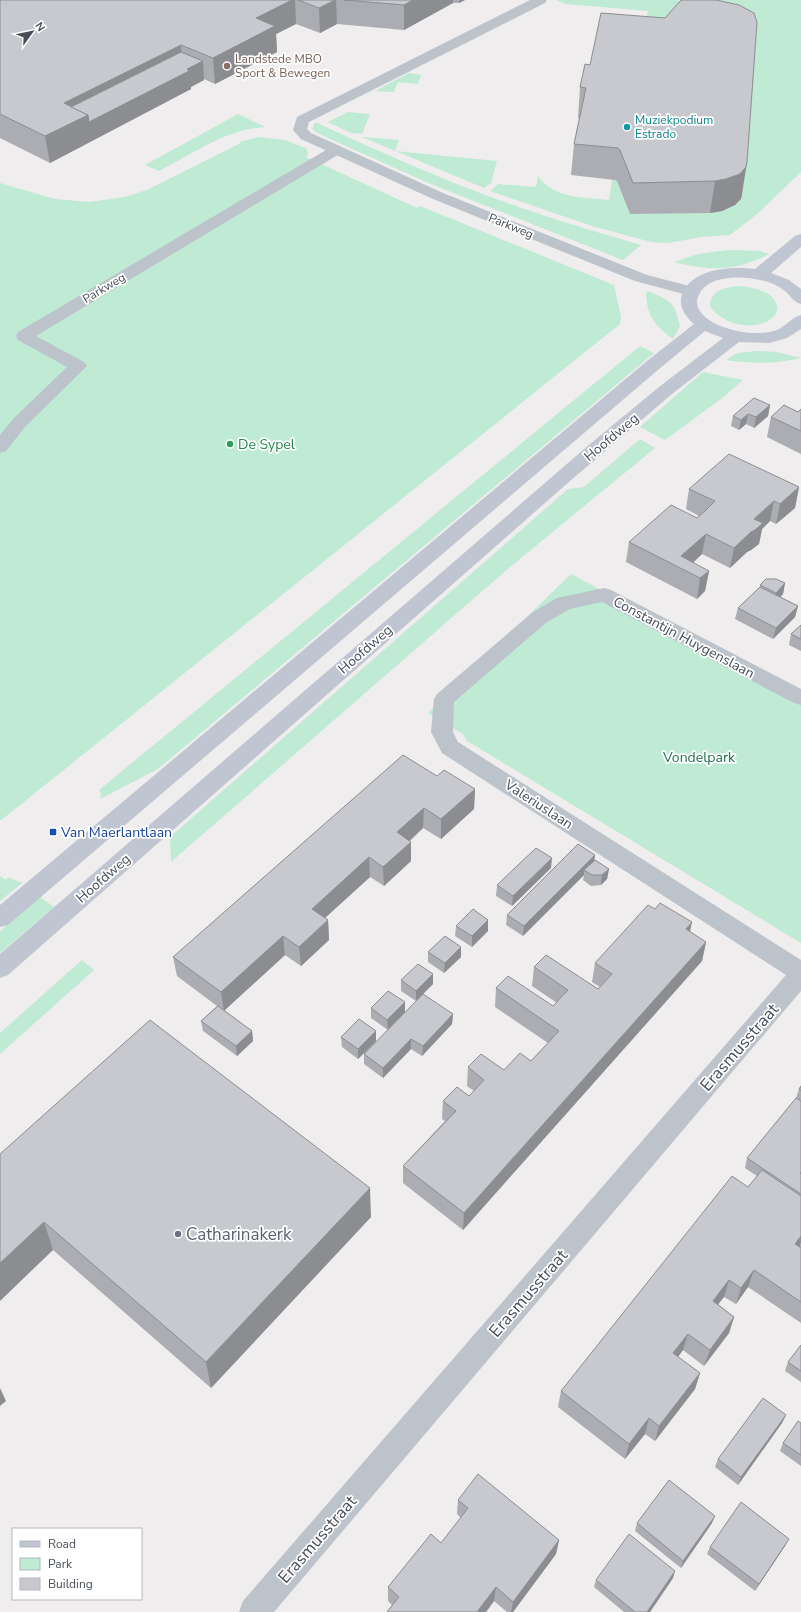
<svg xmlns="http://www.w3.org/2000/svg" width="801" height="1612" font-family="'Nunito Sans',sans-serif">
<style>
.green{fill:#bfead4}
.lines{fill:none;stroke-linecap:round;stroke-linejoin:round}
.lane{fill:#bcc3cb;fill-rule:evenodd}
.street{fill:#bcc3cb;fill-rule:evenodd}
.secondary{fill:#bfc6d2;fill-rule:evenodd}
.wall{fill:#abadb2}
.shaded-wall{fill:#8b8d91}
.building{fill:#c7c9cf;stroke:#8b8d91}
.education-dot{fill:#8d6e63;stroke:#fff;stroke-width:1.5}
.culture-dot{fill:#0f9aa8;stroke:#fff;stroke-width:1.5}
.leisure-dot{fill:#2e9e5b;stroke:#fff;stroke-width:1.5}
.transit-dot{fill:#1a4fb4;stroke:#fff;stroke-width:1.5}
.worship-dot{fill:#6b7280;stroke:#fff;stroke-width:1.5}
.labels{text-anchor:middle;stroke-width:3.5;stroke-linejoin:round;paint-order:stroke}
.far-education-label{font-size:12px;fill:#785e54;stroke:#fff;text-anchor:start}
.far-culture-label{font-size:12px;fill:#0d838f;stroke:#fff;text-anchor:start}
.far-street-label{font-size:12px;fill:#474e58;stroke:#fff}
.street-label{font-size:14px;fill:#474e58;stroke:#fff}
.leisure-label{font-size:14px;fill:#27864d;stroke:#fff;text-anchor:start}
.park-label{font-size:14px;fill:#1f7251;stroke:#fff}
.transit-label{font-size:14px;fill:#164399;stroke:#fff;text-anchor:start}
.near-street-label{font-size:17px;fill:#474e58;stroke:#fff}
.near-worship-label{font-size:17px;fill:#5b616d;stroke:#fff;text-anchor:start}
</style>
<rect width="100%" height="100%" fill="#efeded"/>
<g class="green">
<path d="M556,0H676L684,2L694,0H801V172L757,214L730,235L701,237L668,243L651,242L592,226L490,191L498,184L536,187L538,176C554,199 584,197 609,200L612,179L617,181L630,214L716,212L735,205L741,199L753,52L646,20L648,11L566,4Z"/>
<polygon points="409,73 421,75 418,84 398,82 394,92 375,91"/>
<polygon points="348,112 370,114 362,134 351,133 328,122"/>
<path d="M238,114L265,127C226,129 193,154 159,171L145,165Z"/>
<path d="M315,122C376,150 438,178 502,201C548,218 594,231 641,245L623,260L426,182L317,133L312,129Z"/>
<polygon points="258,137 284,140 306,148 308,153 306,157 417,208 420,206 614,285 621,317 620,324 0,821 0,183 55,199 90,202 124,197 147,190 241,143 239,142"/>
<polygon points="362,137 399,140 395,151 497,161 491,183 484,188"/>
<path d="M728,250L760,251L769,254C736,272 709,271 674,262L698,254Z"/>
<path d="M741,286C754,288 774,291 777,306C779,311 775,316 771,319C753,332 721,324 710,306C710,289 727,287 741,286Z"/>
<path d="M647,291C670,300 674,301 680,326L673,339C660,330 649,319 647,303C647,299 645,295 647,291Z"/>
<polygon points="640,346 654,353 158,769 100,799 101,793 99,790"/>
<path d="M757,351L777,352L801,358C775,364 752,364 726,360L737,353Z"/>
<polygon points="703,372 743,380 721,399 665,440 640,427"/>
<polygon points="640,439 655,448 510,567 172,861 171,860 170,837 568,489 584,487"/>
<polygon points="571,574 801,697 801,943 467,741 463,734 428,713"/>
<polygon points="0,876 6,880 8,877 22,883 0,901"/>
<polygon points="40,897 54,907 0,953 0,931"/>
<polygon points="82,960 94,970 0,1054 0,1033"/>
</g>
<g class="lines">
<polygon class="lane" points="336,146 341,147 343,150 341,153 36,336 84,362 87,366 25,427 6,451 0,453 0,435 13,419 67,367 18,340 16,336 18,332 331,147"/>
<g class="street">
<polygon points="530,0 547,0 545,3 309,122 307,129 311,133 443,193 647,275 697,288 699,291 697,294 691,296 635,281 433,199 301,139 293,130 297,117"/>
<polygon points="604,588 611,590 801,689 801,705 794,703 602,602 570,609 547,622 454,702 453,732 458,742 801,960 801,991 274,1612 239,1612 243,1601 786,975 442,753 431,732 434,699 437,694 533,612 557,598"/>
</g>
<path class="secondary" d="M801,234V247L771,273L789,280L801,289V304C793,302 791,296 785,291C776,284 765,280 754,279C737,276 705,276 698,297C696,301 697,307 700,311C712,329 750,336 770,332C784,330 789,318 801,315V329L787,338L769,343L739,342L672,394L570,481L8,975L0,978V954L590,444L659,387L723,338L705,331L659,369L8,925L0,927V905L647,361L694,324C685,316 678,306 682,294C693,268 731,266 755,269L795,236Z"/>
</g>
<g class="wall">
<polygon points="0,0 465,0 459,3 453,3 404,30 337,24 320,33 296,24 276,34 277,52 215,84 204,79 204,80 191,87 191,89 50,163 0,138"/>
<polygon points="585,64 742,194 741,199 735,205 722,211 710,213 630,214 617,181 615,180 571,175 574,144 579,118 578,118 580,87"/>
<polygon points="770,405 768,416 754,428 746,424 739,430 731,426 733,416"/>
<polygon points="801,409 801,454 767,437 771,417 798,412"/>
<polygon points="799,487 795,508 776,524 770,521 762,529 759,544 751,550 747,552 730,568 702,554 693,563 709,571 705,591 697,599 626,562 629,542 697,518 699,516 686,509 689,489"/>
<polygon points="785,583 783,594 780,597 798,606 795,617 773,639 735,619 738,608 760,587 760,585"/>
<polygon points="801,625 801,651 789,645 791,634"/>
<polygon points="437,776 475,789 474,809 441,839 423,828 410,841 411,861 384,886 370,877 324,918 328,920 329,940 301,966 285,955 224,1010 252,1031 253,1041 237,1056 203,1031 201,1021 217,1006 177,976 173,957"/>
<polygon points="595,860 609,869 607,879 601,885 591,886 583,880 584,875 523,936 506,925 507,915"/>
<polygon points="551,868 512,906 496,896 497,885"/>
<polygon points="456,926 488,931 472,947 455,936"/>
<polygon points="690,932 706,942 702,961 463,1230 403,1183 403,1166 445,1121 442,1119 443,1101 469,1096 474,1091 467,1086 468,1067 504,1070 531,1061 548,1043 495,1007 496,988 553,1006 557,1003 532,986 534,967 598,989 600,987 592,982 595,963"/>
<polygon points="428,952 461,957 444,973 428,962"/>
<polygon points="433,974 433,984 416,1001 401,991 401,980"/>
<polygon points="405,1002 405,1012 388,1030 371,1018 371,1008"/>
<polygon points="453,1014 452,1024 422,1056 411,1049 383,1078 364,1064 364,1054"/>
<polygon points="341,1037 376,1041 358,1059 342,1047"/>
<polygon points="801,1086 801,1323 748,1287 736,1304 724,1297 718,1304 734,1317 729,1333 704,1366 683,1350 678,1357 700,1373 695,1389 655,1441 645,1434 625,1459 558,1407 561,1391 748,1187 757,1176 745,1168 747,1158 796,1098 799,1089"/>
<polygon points="0,1154 371,1217 211,1388 53,1250"/>
<polygon points="801,1345 801,1382 785,1371 788,1362"/>
<polygon points="786,1415 782,1423 738,1485 715,1467 718,1459"/>
<polygon points="801,1423 801,1466 780,1451 783,1443"/>
<polygon points="458,1500 559,1540 556,1554 513,1612 507,1612 494,1601 486,1612 387,1612 392,1605 388,1601 388,1587 441,1543 461,1518 457,1514"/>
<polygon points="637,1523 712,1523 681,1568 635,1531"/>
<polygon points="785,1546 755,1591 707,1554 710,1547"/>
<polygon points="673,1578 650,1612 624,1612 594,1587 596,1580"/>
</g>
<g class="shaded-wall">
<polygon points="286,0 295,0 296,24 276,34 277,52 215,84 213,58 256,18"/>
<polygon points="335,0 336,0 337,24 320,33 319,8"/>
<polygon points="413,0 453,0 453,3 404,30 404,5"/>
<polygon points="459,0 465,0 459,3"/>
<polygon points="181,45 183,70 187,69 203,61 204,80 191,87 191,89 50,163 45,136 64,103"/>
<polygon points="747,162 742,194 741,199 735,205 722,211 710,213 715,181"/>
<polygon points="770,405 768,416 754,428 756,417"/>
<polygon points="748,414 746,424 739,430 741,420"/>
<polygon points="799,487 795,508 776,524 780,504"/>
<polygon points="774,501 770,521 762,529 759,544 751,550 747,552 730,568 734,548 754,519"/>
<polygon points="706,534 702,554 684,570 681,556"/>
<polygon points="709,571 705,591 697,599 700,578"/>
<polygon points="785,583 783,594 774,604 776,593"/>
<polygon points="798,606 795,617 773,639 776,628"/>
<polygon points="475,789 474,809 441,839 441,819"/>
<polygon points="424,808 423,828 397,852 397,832"/>
<polygon points="411,842 411,861 384,886 383,867"/>
<polygon points="595,855 594,865 584,870 584,875 523,936 524,926"/>
<polygon points="369,857 370,877 313,929 312,909"/>
<polygon points="552,858 551,868 512,906 513,896"/>
<polygon points="609,869 607,879 601,885 602,875"/>
<polygon points="328,920 329,940 301,966 299,947"/>
<polygon points="488,920 488,931 472,947 472,936"/>
<polygon points="692,922 688,942 686,929"/>
<polygon points="283,936 285,955 224,1011 221,992"/>
<polygon points="706,942 702,961 463,1230 464,1213"/>
<polygon points="461,947 461,957 444,973 445,963"/>
<polygon points="433,974 433,984 416,1001 416,991"/>
<polygon points="405,1002 405,1012 388,1030 387,1020"/>
<polygon points="453,1014 452,1024 422,1056 423,1046"/>
<polygon points="252,1031 253,1041 237,1056 236,1046"/>
<polygon points="376,1031 376,1041 358,1059 358,1049"/>
<polygon points="411,1039 411,1049 383,1078 383,1068"/>
<polygon points="370,1188 371,1217 211,1388 206,1362"/>
<polygon points="44,1222 53,1250 0,1301 0,1263"/>
<polygon points="801,1236 801,1242 799,1248 795,1244"/>
<polygon points="754,1270 748,1287 736,1304 741,1288"/>
<polygon points="729,1280 724,1297 708,1317 713,1301"/>
<polygon points="734,1317 729,1333 704,1366 710,1350"/>
<polygon points="688,1334 683,1350 669,1369 673,1353"/>
<polygon points="700,1373 695,1389 655,1441 659,1426"/>
<polygon points="0,1388 6,1401 0,1406"/>
<polygon points="786,1415 782,1423 738,1485 741,1477"/>
<polygon points="649,1418 645,1434 625,1459 629,1444"/>
<polygon points="715,1516 712,1523 681,1568 683,1561"/>
<polygon points="789,1539 785,1546 755,1591 759,1584"/>
<polygon points="559,1540 556,1554 513,1612 511,1612 513,1602"/>
<polygon points="675,1571 673,1578 650,1612 647,1612"/>
<polygon points="496,1587 494,1601 486,1612 477,1612"/>
</g>
<g class="building">
<polygon points="0,0 292,0 256,18 275,26 213,58 181,45 64,103 88,115 45,136 0,114"/>
<polygon points="298,0 335,0 319,8"/>
<polygon points="344,0 413,0 404,5"/>
<polygon points="681,0 716,0 739,5 754,13 757,22 747,162 746,167 740,174 726,179 715,181 633,183 620,150 618,148 574,144 586,88 580,87 585,64 590,65 601,13 665,18"/>
<polygon points="181,52 203,61 187,69 189,71 89,122 88,115 71,107"/>
<polygon points="754,398 770,405 756,417 748,414 741,420 733,416"/>
<polygon points="784,405 798,412 801,409 801,431 771,417"/>
<polygon points="729,454 799,487 780,504 774,501 754,519 763,523 755,530 751,532 734,548 706,534 681,556 709,571 700,578 629,542 671,505 697,518 706,510 715,501 689,489"/>
<polygon points="766,579 776,579 785,583 776,593 760,585"/>
<polygon points="760,587 798,606 776,628 738,608"/>
<polygon points="801,625 801,639 791,634"/>
<polygon points="403,755 437,776 444,770 475,789 441,819 424,808 397,832 411,842 383,867 369,857 312,909 328,920 299,947 283,936 221,992 173,957"/>
<polygon points="578,844 595,855 524,926 507,915"/>
<polygon points="536,848 552,858 513,896 497,885"/>
<polygon points="595,860 609,869 602,875 592,875 584,870"/>
<polygon points="660,903 692,922 686,929 706,942 464,1213 403,1166 456,1111 443,1101 457,1087 469,1096 484,1080 468,1067 481,1054 504,1070 520,1053 531,1061 559,1031 496,988 508,976 553,1006 568,990 534,967 546,955 598,989 612,974 595,963 648,905 655,909"/>
<polygon points="473,909 488,920 472,936 456,926"/>
<polygon points="445,936 461,947 445,963 428,952"/>
<polygon points="418,964 433,974 416,991 401,980"/>
<polygon points="388,991 405,1002 387,1020 371,1008"/>
<polygon points="423,994 453,1014 423,1046 411,1039 383,1068 364,1054"/>
<polygon points="218,1006 252,1031 236,1046 201,1021"/>
<polygon points="359,1019 376,1031 358,1049 341,1037"/>
<polygon points="150,1020 370,1188 206,1362 44,1222 0,1263 0,1154"/>
<polygon points="801,1086 801,1091 799,1089"/>
<polygon points="796,1098 801,1101 801,1172 800,1173 801,1174 801,1194 747,1158"/>
<polygon points="762,1170 801,1196 801,1236 795,1244 801,1248 801,1302 754,1270 741,1288 729,1280 713,1301 734,1317 710,1350 688,1334 673,1353 700,1373 659,1426 649,1418 629,1444 561,1391 732,1176 748,1187"/>
<polygon points="801,1345 801,1371 788,1362"/>
<polygon points="763,1398 786,1415 741,1477 718,1459"/>
<polygon points="798,1421 801,1423 801,1455 783,1443"/>
<polygon points="478,1474 559,1540 513,1602 496,1587 477,1612 387,1612 399,1597 388,1587 431,1534 441,1543 468,1508 458,1500"/>
<polygon points="669,1480 715,1516 683,1561 637,1523"/>
<polygon points="741,1502 789,1539 759,1584 710,1547"/>
<polygon points="629,1534 675,1571 647,1612 635,1612 596,1580"/>
</g>
<circle class="education-dot" cx="227" cy="66" r="4"/>
<circle class="culture-dot" cx="627" cy="127" r="4"/>
<circle class="leisure-dot" cx="230" cy="444" r="4"/>
<rect class="transit-dot" x="49" y="828" width="8" height="8" rx="2"/>
<circle class="worship-dot" cx="178" cy="1234" r="4"/>
<g class="labels">
<g class="far-education-label">
<text x="235" y="63">Landstede MBO<tspan x="235" dy="14">Sport &amp; Bewegen</tspan></text>
</g>
<g class="far-culture-label">
<text x="635" y="124">Muziekpodium<tspan x="635" dy="14">Estrado</tspan></text>
</g>
<g class="far-street-label">
<text transform="translate(511 226) rotate(22)" y="4">Parkweg</text>
<text transform="translate(104 288) rotate(-31)" y="4">Parkweg</text>
</g>
<g class="street-label">
<text transform="translate(611 437) rotate(-40)" y="5">Hoofdweg</text>
<text transform="translate(684 637) rotate(28)" y="5">Constantijn Huygenslaan</text>
<text transform="translate(365 649) rotate(-41)" y="5">Hoofdweg</text>
<text transform="translate(539 804) rotate(33)" y="5">Valeriuslaan</text>
<text transform="translate(103 878) rotate(-41)" y="5">Hoofdweg</text>
</g>
<g class="leisure-label">
<text x="238" y="449">De Sypel</text>
</g>
<g class="park-label">
<text x="699" y="762">Vondelpark</text>
</g>
<g class="transit-label">
<text x="61" y="837">Van Maerlantlaan</text>
</g>
<g class="near-street-label">
<text transform="translate(739 1047) rotate(-49)" y="6">Erasmusstraat</text>
<text transform="translate(528 1293) rotate(-49)" y="6">Erasmusstraat</text>
<text transform="translate(317 1539) rotate(-49)" y="6">Erasmusstraat</text>
</g>
<g class="near-worship-label">
<text x="186" y="1240">Catharinakerk</text>
</g>
</g>
<rect x="12" y="1528" width="130" height="72" fill="#ffffff" stroke="#b5b8bc"/>
<rect x="20" y="1541" width="20" height="6" fill="#bfc6d2" stroke="#b5b8bc"/>
<text x="48" y="1548" font-size="12" fill="#474e58">Road</text>
<rect x="20" y="1558" width="20" height="12" fill="#bfead4" stroke="#b5b8bc"/>
<text x="48" y="1568" font-size="12" fill="#474e58">Park</text>
<rect x="20" y="1578" width="20" height="12" fill="#c7c9cf" stroke="#b5b8bc"/>
<text x="48" y="1588" font-size="12" fill="#474e58">Building</text>
<g transform="translate(32 32) rotate(57)" stroke="#ffffff" stroke-width="3" paint-order="stroke">
<path d="M0-3L7 15L0 10L-7 15Z" fill="#474e58"/>
<text y="-6" font-size="11" font-weight="bold" text-anchor="middle" fill="#474e58">N</text>
</g>
</svg>
